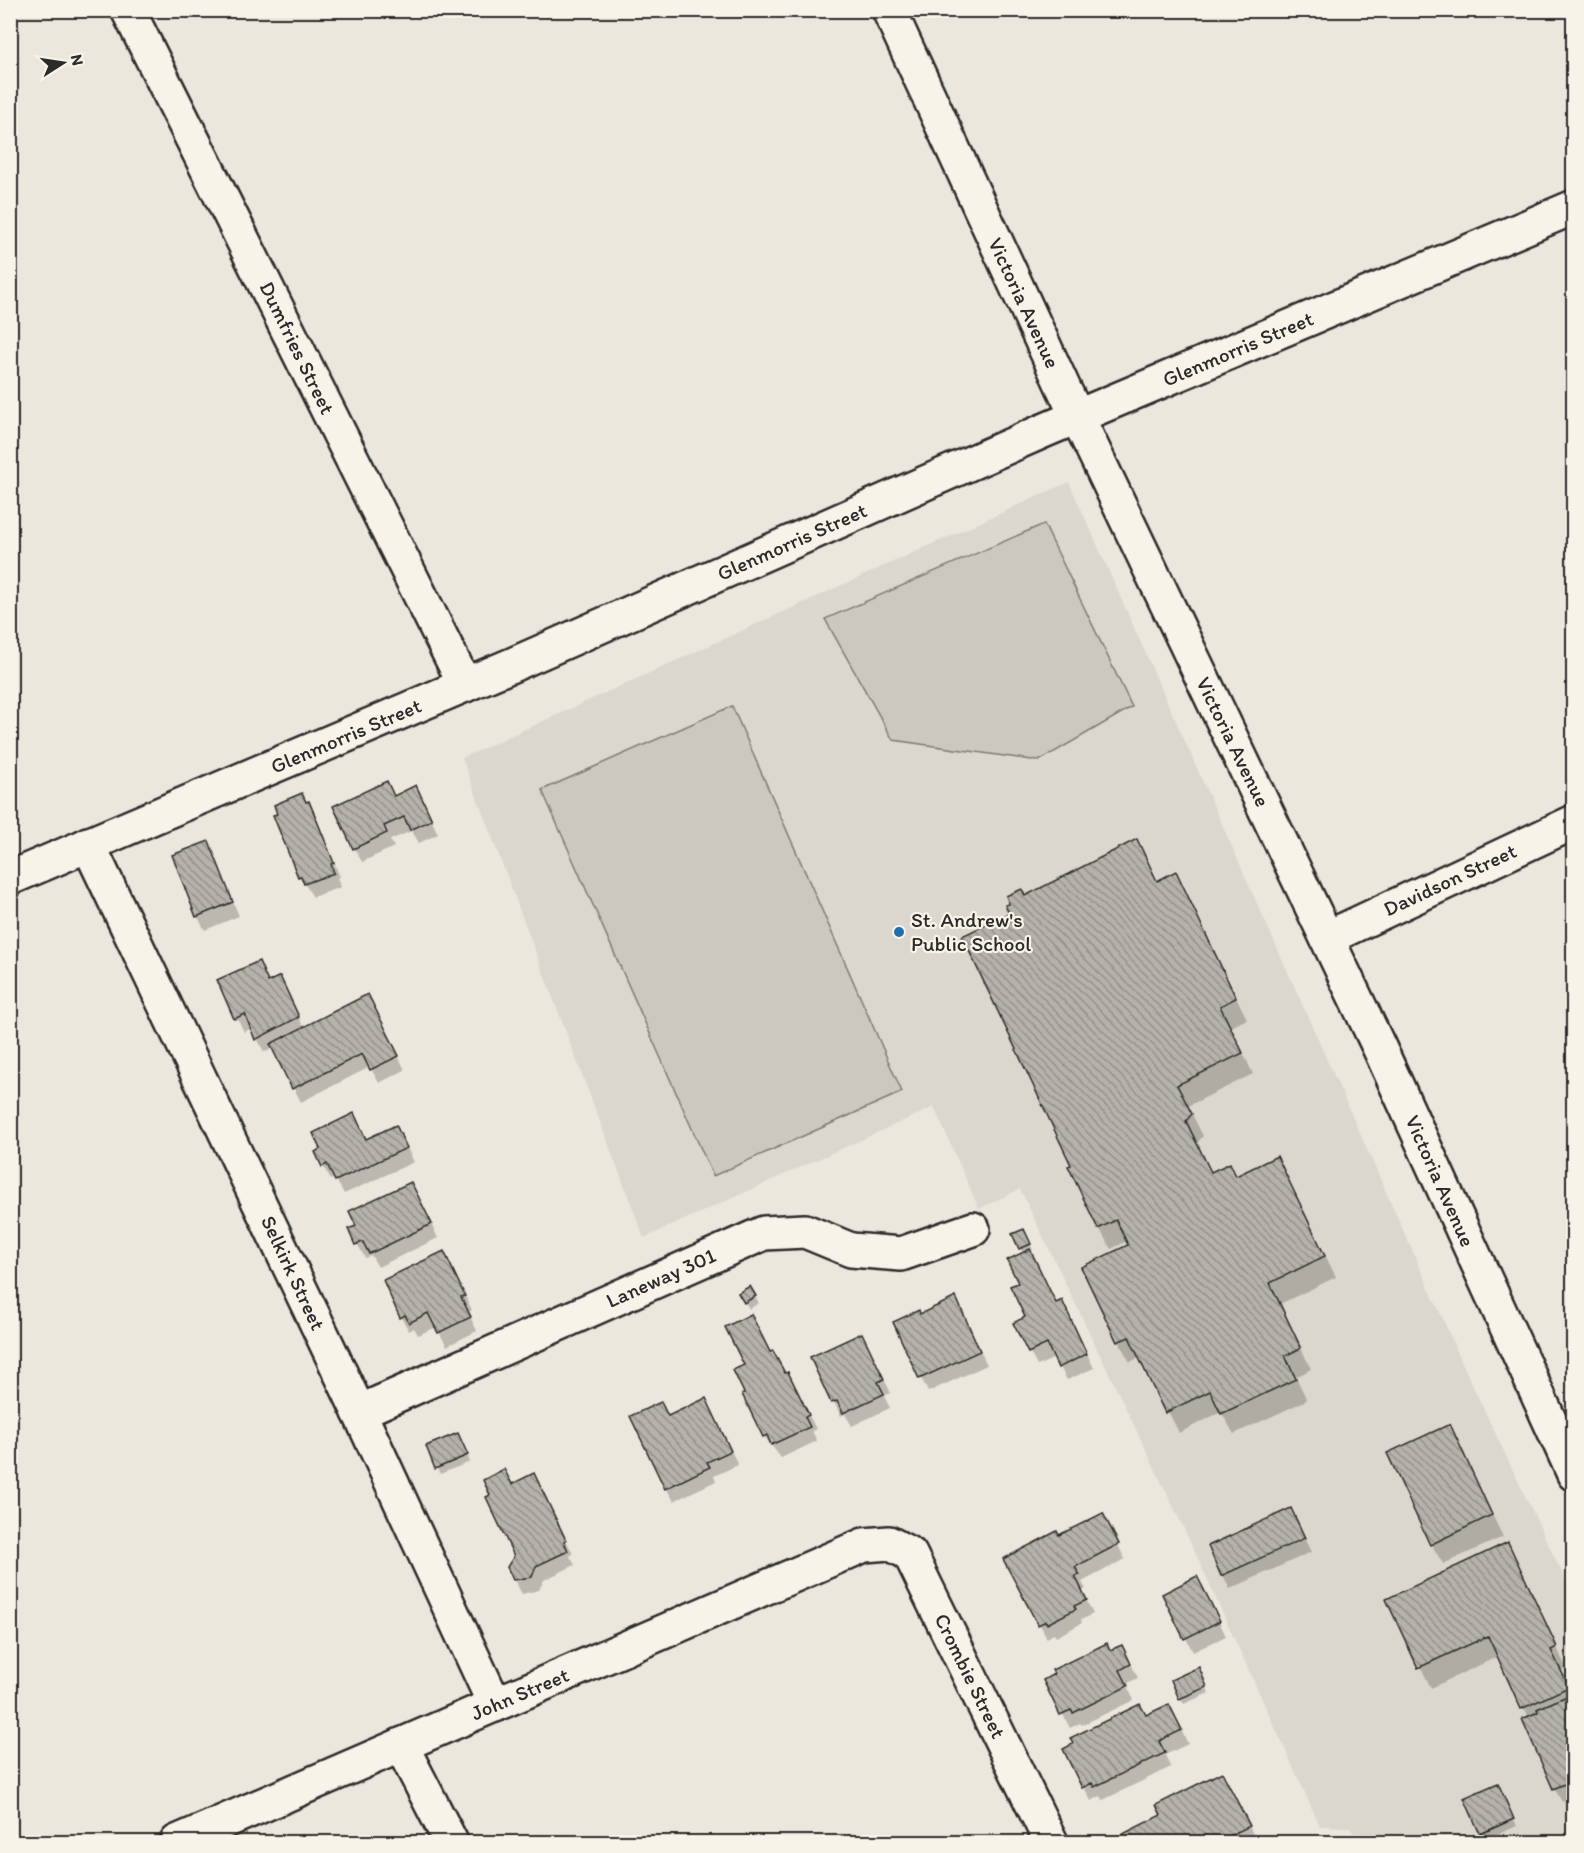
<svg xmlns="http://www.w3.org/2000/svg" width="1584" height="1853" font-family="Itim,sans-serif">
<style>
.built{fill:#dbd7ce}
.green{fill:#cbc8bf;stroke:#7b7a75;stroke-width:1.5}
.shadow{fill:#0003}
.building{fill:url(#building-back-hatch);stroke:#2b2b2b;stroke-width:1.5}
.lines{fill:none;stroke-linecap:round;stroke-linejoin:round}
.minor-casing{stroke:#2b2b2b;stroke-width:38}
.minor{stroke:#f7f3e8;stroke-width:33}
.poi-dot{fill:#1f6fb2;stroke:#f7f3e8;stroke-width:2}
.labels{text-anchor:middle;stroke-width:4.5;stroke-linejoin:round;paint-order:stroke}
.street-label{font-size:21px;fill:#2b2b2b;stroke:#f7f3e8}
.poi-label{font-size:21px;fill:#2b2b2b;stroke:#f7f3e8;text-anchor:start}
</style>
<defs>
<pattern id="building-back-hatch" width="6" height="6" patternUnits="userSpaceOnUse" patternTransform="scale(1.5)"><rect width="6" height="6" fill="#b5b2ab"/><path d="M-1 5l2 2M0 0l6 6M5-1l2 2" fill="none" stroke="#93918b"/></pattern>
</defs>
<rect width="100%" height="100%" fill="#ebe7dd"/>
<filter id="ink" filterUnits="userSpaceOnUse"><feTurbulence type="fractalNoise" baseFrequency=".0167" numOctaves="2"/><feDisplacementMap in="SourceGraphic" scale="12" xChannelSelector="R" yChannelSelector="G"/><feConvolveMatrix kernelMatrix="1 2 1 2 8 2 1 2 1" color-interpolation-filters="sRGB"/></filter>
<g filter="url(#ink)">
<polygon class="built" points="1069,482 1475,1391 1573,1596 1573,1842 1358,1842 1350,1827 1320,1826 1186,1533 1020,1189 979,1209 934,1107 644,1238 462,758"/>
<g class="green">
<polygon points="1044,524 1132,707 1039,761 893,740 825,619"/>
<polygon points="732,706 902,1092 713,1176 542,790"/>
</g>
<g class="shadow">
<polygon points="387,783 395,797 416,787 438,834 419,843 412,831 390,840 394,847 362,862 354,848"/>
<polygon points="307,803 316,817 340,877 337,878 341,887 313,897 300,877 275,816"/>
<polygon points="1136,841 1158,882 1176,873 1247,1019 1231,1027 1253,1074 1188,1106 1203,1136 1197,1143 1212,1174 1230,1165 1237,1178 1277,1158 1336,1277 1280,1304 1311,1369 1296,1377 1307,1400 1234,1434 1221,1412 1179,1433 1141,1357 1130,1362 1118,1341 1130,1246 1127,1241 1111,1249 1099,1228 1073,1166 1011,914 1025,897"/>
<polygon points="208,843 239,916 205,930 197,916"/>
<polygon points="219,981 269,983 287,992 304,1028 376,1010 405,1070 379,1083 370,1067 301,1102 273,1048 264,1052 252,1028 244,1032"/>
<polygon points="366,1140 403,1140 414,1162 344,1194 335,1178 331,1180 323,1166"/>
<polygon points="411,1184 438,1238 378,1267 371,1255 365,1258 350,1230"/>
<polygon points="1027,1237 1033,1250 1030,1252 1056,1304 1069,1316 1094,1368 1067,1380 1055,1358 1037,1366 1015,1324 1027,1318 1020,1283 1024,1254 1020,1248"/>
<polygon points="444,1253 472,1310 468,1312 477,1331 447,1346 436,1327 418,1335 414,1328 409,1331 401,1317"/>
<polygon points="750,1288 759,1303 749,1309 740,1293"/>
<polygon points="963,1313 987,1365 928,1392 894,1323 920,1315"/>
<polygon points="862,1335 891,1393 884,1396 890,1408 852,1426 845,1414 841,1416 812,1358"/>
<polygon points="770,1354 785,1375 788,1374 816,1429 812,1431 817,1441 781,1458 764,1436 735,1371"/>
<polygon points="713,1413 738,1465 714,1476 716,1481 674,1501 666,1488 669,1417"/>
<polygon points="1450,1426 1503,1537 1443,1564 1431,1544"/>
<polygon points="461,1441 470,1462 440,1474 437,1468"/>
<polygon points="512,1486 541,1489 573,1554 570,1556 575,1565 544,1580 539,1590 522,1594 514,1580 516,1556"/>
<polygon points="1290,1510 1311,1552 1230,1589 1223,1575"/>
<polygon points="1110,1529 1125,1559 1082,1582 1086,1589 1082,1591 1093,1614 1081,1620 1082,1623 1056,1637 1054,1634 1047,1638 1005,1560 1059,1537"/>
<polygon points="1507,1544 1567,1669 1562,1671 1574,1696 1574,1797 1562,1802 1554,1788 1529,1718 1499,1656 1431,1688 1388,1600"/>
<polygon points="1205,1592 1226,1636 1193,1652 1164,1595"/>
<polygon points="1129,1660 1138,1678 1126,1684 1134,1700 1082,1725 1080,1723 1070,1728 1045,1680"/>
<polygon points="1202,1676 1209,1693 1184,1704 1180,1698"/>
<polygon points="1146,1717 1176,1720 1188,1744 1165,1755 1171,1767 1103,1800 1101,1796 1091,1801 1065,1750"/>
<polygon points="1230,1787 1256,1840 1251,1842 1126,1842 1123,1836"/>
<polygon points="1501,1791 1517,1826 1485,1840 1466,1799"/>
</g>
<g class="building">
<polygon points="387,781 394,796 416,785 432,820 410,830 404,817 384,826 387,833 353,849 333,806"/>
<polygon points="302,793 306,802 309,801 334,863 331,864 334,873 304,884 301,876 298,877 273,815 277,814 274,805"/>
<polygon points="1137,839 1157,881 1176,871 1236,998 1220,1006 1243,1053 1177,1085 1192,1114 1186,1121 1211,1172 1230,1163 1236,1176 1277,1156 1325,1256 1270,1283 1301,1348 1285,1356 1296,1379 1221,1414 1210,1391 1165,1413 1129,1337 1117,1342 1081,1267 1128,1245 1116,1220 1098,1229 1068,1166 1071,1165 962,936 1009,914 1005,905 1009,904 1006,896 1022,889 1025,896"/>
<polygon points="209,841 233,902 196,917 172,855"/>
<polygon points="259,961 268,982 280,976 299,1017 255,1040 245,1014 234,1019 217,980"/>
<polygon points="368,994 399,1056 370,1070 362,1054 292,1089 270,1044"/>
<polygon points="354,1113 366,1139 396,1125 407,1148 335,1181 327,1164 322,1167 315,1152 320,1149 313,1133"/>
<polygon points="411,1182 432,1224 369,1254 363,1242 355,1245 348,1229 356,1226 349,1211"/>
<polygon points="1024,1229 1031,1244 1019,1249 1012,1234"/>
<polygon points="1030,1249 1056,1303 1062,1300 1087,1354 1058,1368 1047,1344 1028,1353 1013,1323 1025,1317 1010,1286 1018,1283 1007,1260"/>
<polygon points="444,1251 465,1296 461,1297 471,1317 438,1333 428,1313 409,1323 405,1315 400,1318 383,1280"/>
<polygon points="750,1286 756,1296 744,1303 738,1293"/>
<polygon points="956,1297 980,1351 919,1379 893,1322 919,1310 920,1314"/>
<polygon points="751,1314 770,1352 773,1351 785,1373 788,1372 809,1415 805,1417 810,1427 771,1445 767,1435 763,1437 742,1394 744,1393 733,1370 744,1365 725,1327"/>
<polygon points="862,1333 884,1379 878,1382 884,1394 843,1413 837,1401 831,1403 810,1357"/>
<polygon points="706,1398 731,1451 707,1462 710,1467 665,1489 630,1416 661,1402 668,1416"/>
<polygon points="1450,1424 1492,1515 1430,1545 1387,1453"/>
<polygon points="458,1433 468,1455 435,1469 426,1446"/>
<polygon points="504,1469 512,1484 534,1473 566,1540 564,1541 568,1551 536,1566 532,1577 513,1580 507,1567 514,1556 486,1497 490,1495 483,1480"/>
<polygon points="1291,1508 1305,1538 1221,1576 1208,1546"/>
<polygon points="1103,1513 1119,1544 1075,1567 1080,1575 1075,1576 1087,1600 1074,1606 1076,1609 1047,1624 1046,1621 1038,1625 1003,1559 1057,1531 1059,1535"/>
<polygon points="1508,1542 1557,1647 1551,1650 1569,1687 1521,1709 1488,1636 1418,1668 1386,1599"/>
<polygon points="1197,1576 1220,1621 1184,1639 1162,1594"/>
<polygon points="1107,1643 1110,1650 1122,1645 1131,1664 1120,1670 1128,1686 1073,1713 1071,1710 1060,1715 1043,1680 1054,1674 1052,1670"/>
<polygon points="1199,1667 1207,1687 1179,1699 1171,1680"/>
<polygon points="1567,1696 1574,1711 1574,1780 1553,1789 1522,1719 1538,1712 1537,1709"/>
<polygon points="1140,1704 1146,1715 1169,1704 1182,1730 1159,1741 1165,1753 1094,1787 1092,1783 1082,1788 1063,1749 1073,1744 1070,1738"/>
<polygon points="1222,1772 1250,1826 1216,1842 1125,1842 1121,1835 1161,1815 1156,1805"/>
<polygon points="1498,1783 1514,1819 1480,1834 1464,1798"/>
</g>
<g class="lines">
<defs>
<g id="minor">
<polyline points="128,10 465,685"/>
<polyline points="889,10 1064,389 1379,1047 1574,1474"/>
<polyline points="88,844 359,1412 495,1705"/>
<polyline points="10,878 512,665 1043,431 1574,207"/>
<polyline points="1327,938 1574,822"/>
<polyline points="359,1412 764,1233 805,1231 851,1250 901,1254 973,1229"/>
<polyline points="401,1745 451,1842"/>
<polyline points="177,1842 864,1545 889,1543 910,1554 1051,1842"/>
</g>
</defs>
<use href="#minor" class="minor-casing"/>
<use href="#minor" class="minor"/>
</g>
</g>
<circle class="poi-dot" cx="899" cy="932" r="6"/>
<g class="labels">
<g class="street-label">
<text transform="translate(1024 303) rotate(65)" y="7">Victoria Avenue</text>
<text transform="translate(297 348) rotate(64)" y="7">Dumfries Street</text>
<text transform="translate(1238 349) rotate(-23)" y="7">Glenmorris Street</text>
<text transform="translate(792 542) rotate(-24)" y="7">Glenmorris Street</text>
<text transform="translate(346 736) rotate(-23)" y="7">Glenmorris Street</text>
<text transform="translate(1233 742) rotate(64)" y="7">Victoria Avenue</text>
<text transform="translate(1450 880) rotate(-25)" y="7">Davidson Street</text>
<text transform="translate(1440 1181) rotate(66)" y="7">Victoria Avenue</text>
<text transform="translate(293 1273) rotate(65)" y="7">Selkirk Street</text>
<text transform="translate(661 1278) rotate(-24)" y="7">Laneway 301</text>
<text transform="translate(970 1676) rotate(64)" y="7">Crombie Street</text>
<text transform="translate(520 1694) rotate(-23)" y="7">John Street</text>
</g>
<g class="poi-label">
<text x="911" y="927">St. Andrew's<tspan x="911" dy="24">Public School</tspan></text>
</g>
</g>
<rect width="1584" height="1853" fill="none" stroke="#f7f3e8" stroke-width="36"/>
<rect x="18" y="18" width="1548" height="1817" fill="none" stroke="#2b2b2b" stroke-width="2" filter="url(#ink)"/>
<g transform="translate(63 63) rotate(78)" stroke="#f7f3e8" stroke-width="4.5" paint-order="stroke">
<path d="M0-4.5L10 22L0 15L-10 22Z" fill="#2b2b2b"/>
<text y="-9" font-size="16" font-weight="bold" text-anchor="middle" fill="#2b2b2b">N</text>
</g>
</svg>
